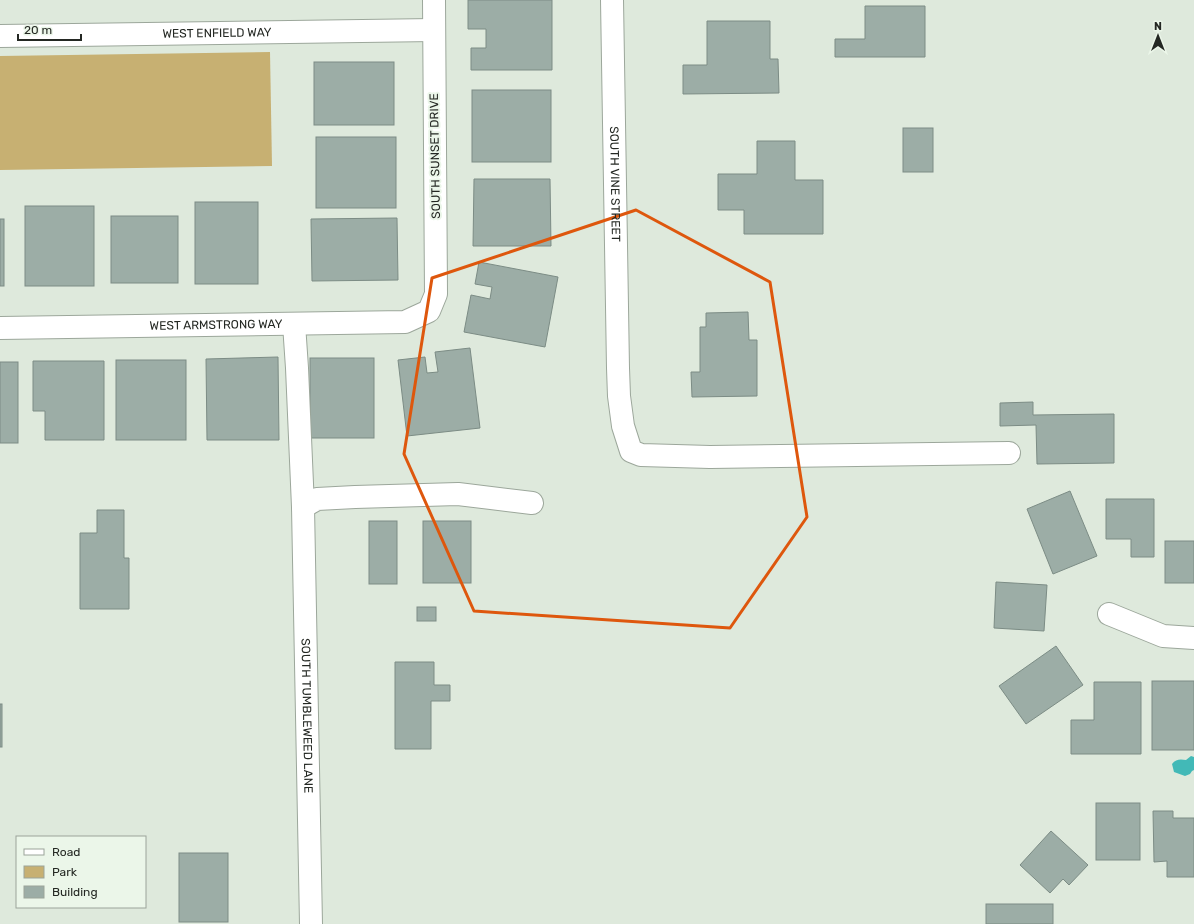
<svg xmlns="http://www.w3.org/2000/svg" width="1194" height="924" font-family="Rubik,sans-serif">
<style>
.green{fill:#c7b072}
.water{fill:#42b9b7}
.building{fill:#9cada6;stroke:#7c8c85}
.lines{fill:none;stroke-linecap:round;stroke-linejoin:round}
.minor-casing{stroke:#9ca79b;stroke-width:24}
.minor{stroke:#fff;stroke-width:22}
.marked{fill:none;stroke:#de570d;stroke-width:3;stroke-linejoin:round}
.labels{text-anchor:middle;stroke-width:4;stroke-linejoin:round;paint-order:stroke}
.street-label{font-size:12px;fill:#242823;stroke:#ebf6e9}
</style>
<rect width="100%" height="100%" fill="#dee9dc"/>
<polygon class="green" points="270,52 272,166 0,170 0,56"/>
<path class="water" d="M1191,756L1194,757V770L1192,771L1190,774L1185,776L1174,772L1172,764C1176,759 1180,759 1186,760Z"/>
<g class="building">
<polygon points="468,0 552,0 552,70 471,70 471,48 486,48 486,29 468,29"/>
<polygon points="865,6 925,6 925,57 835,57 835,39 865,39"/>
<polygon points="707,21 770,21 770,59 778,59 779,93 683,94 683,65 707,65"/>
<rect x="314" y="62" width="80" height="63"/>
<rect x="472" y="90" width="79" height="72"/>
<rect x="903" y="128" width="30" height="44"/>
<rect x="316" y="137" width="80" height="71"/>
<polygon points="757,141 795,141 795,180 823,180 823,234 744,234 744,210 718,210 718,174 757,174"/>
<polygon points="474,179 550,179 551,246 473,246"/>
<rect x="195" y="202" width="63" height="82"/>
<rect x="25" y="206" width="69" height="80"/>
<rect x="111" y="216" width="67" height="67"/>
<polygon points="397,218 398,280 312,281 311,219"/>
<rect x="0" y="219" width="4" height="67"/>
<polygon points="479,262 558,277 545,347 464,332 471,295 490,299 492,287 475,284"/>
<polygon points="748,312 749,340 757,340 757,396 692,397 691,372 700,372 700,327 706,327 706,313"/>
<polygon points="470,348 480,428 407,436 398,360 425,357 427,373 438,372 435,352"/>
<polygon points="278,357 279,440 207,440 206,359"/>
<rect x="310" y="358" width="64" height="80"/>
<rect x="116" y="360" width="70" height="80"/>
<polygon points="33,361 104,361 104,440 45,440 45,411 33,411"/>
<rect x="0" y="362" width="18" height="81"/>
<polygon points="1033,402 1033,415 1114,414 1114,463 1037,464 1036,425 1000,426 1000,403"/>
<polygon points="1070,491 1097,556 1053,574 1027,509"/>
<polygon points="1106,499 1154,499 1154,557 1131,557 1131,539 1106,539"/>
<polygon points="97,510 124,510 124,558 129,558 129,609 80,609 80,533 97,533"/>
<rect x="369" y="521" width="28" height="63"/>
<rect x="423" y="521" width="48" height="62"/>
<rect x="1165" y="541" width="29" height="42"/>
<polygon points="996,582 1047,585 1044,631 994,628"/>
<rect x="417" y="607" width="19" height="14"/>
<polygon points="1056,646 1083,685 1026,724 999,686"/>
<polygon points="395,662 434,662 434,685 450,685 450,701 431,701 431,749 395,749"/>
<rect x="1152" y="681" width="42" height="69"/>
<polygon points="1094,682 1141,682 1141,754 1071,754 1071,720 1094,720"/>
<rect x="0" y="704" width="2" height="43"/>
<rect x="1096" y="803" width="44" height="57"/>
<polygon points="1153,811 1173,811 1173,818 1194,818 1194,877 1167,877 1167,861 1154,862"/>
<polygon points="1051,831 1088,865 1069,885 1063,879 1050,893 1020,865"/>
<rect x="179" y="853" width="49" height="69"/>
<rect x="986" y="904" width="67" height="20"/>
</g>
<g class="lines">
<defs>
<g id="minor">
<path id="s1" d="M612,0L618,368L619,396L623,426L631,451L641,455L710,457L1009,453"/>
<path id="s2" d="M0,36L434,30"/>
<path id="s3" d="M294,324L297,368L303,507L311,924"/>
<path id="s4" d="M0,328L405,322L429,311L436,294L434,0"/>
<polyline points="303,507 317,499 355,497 458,494 532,503"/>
<polyline points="1109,614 1163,636 1194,638"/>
</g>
</defs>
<use href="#minor" class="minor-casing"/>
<use href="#minor" class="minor"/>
</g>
<path class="marked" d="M636,210L770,282L807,517L730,628L474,611L404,454L432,278Z"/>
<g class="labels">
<g class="street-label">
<text dy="4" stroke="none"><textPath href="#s2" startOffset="217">WEST ENFIELD WAY</textPath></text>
<text transform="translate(435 156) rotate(-91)" y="4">SOUTH SUNSET DRIVE</text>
<text dy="4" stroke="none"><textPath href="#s1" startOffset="184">SOUTH VINE STREET</textPath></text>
<text dy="4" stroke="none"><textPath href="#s4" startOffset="216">WEST ARMSTRONG WAY</textPath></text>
<text dy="4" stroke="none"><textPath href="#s3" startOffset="392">SOUTH TUMBLEWEED LANE</textPath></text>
</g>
</g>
<rect x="16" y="836" width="130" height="72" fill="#ebf6e9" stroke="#9ba49a"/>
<rect x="24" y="849" width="20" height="6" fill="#ffffff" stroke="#9ba49a"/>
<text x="52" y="856" font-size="12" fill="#242823">Road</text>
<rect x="24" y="866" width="20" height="12" fill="#c7b072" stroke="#9ba49a"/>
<text x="52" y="876" font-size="12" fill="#242823">Park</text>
<rect x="24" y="886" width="20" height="12" fill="#9cada6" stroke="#9ba49a"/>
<text x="52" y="896" font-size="12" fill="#242823">Building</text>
<g transform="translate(1158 36)" stroke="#ebf6e9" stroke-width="3" paint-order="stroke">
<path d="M0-3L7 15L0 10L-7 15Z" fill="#242823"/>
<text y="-6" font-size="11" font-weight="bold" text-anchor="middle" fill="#242823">N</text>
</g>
<path d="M18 34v6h63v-6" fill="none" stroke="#242823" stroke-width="2"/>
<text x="24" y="34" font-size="12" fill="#242823" stroke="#ebf6e9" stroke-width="3" paint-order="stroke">20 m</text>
</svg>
